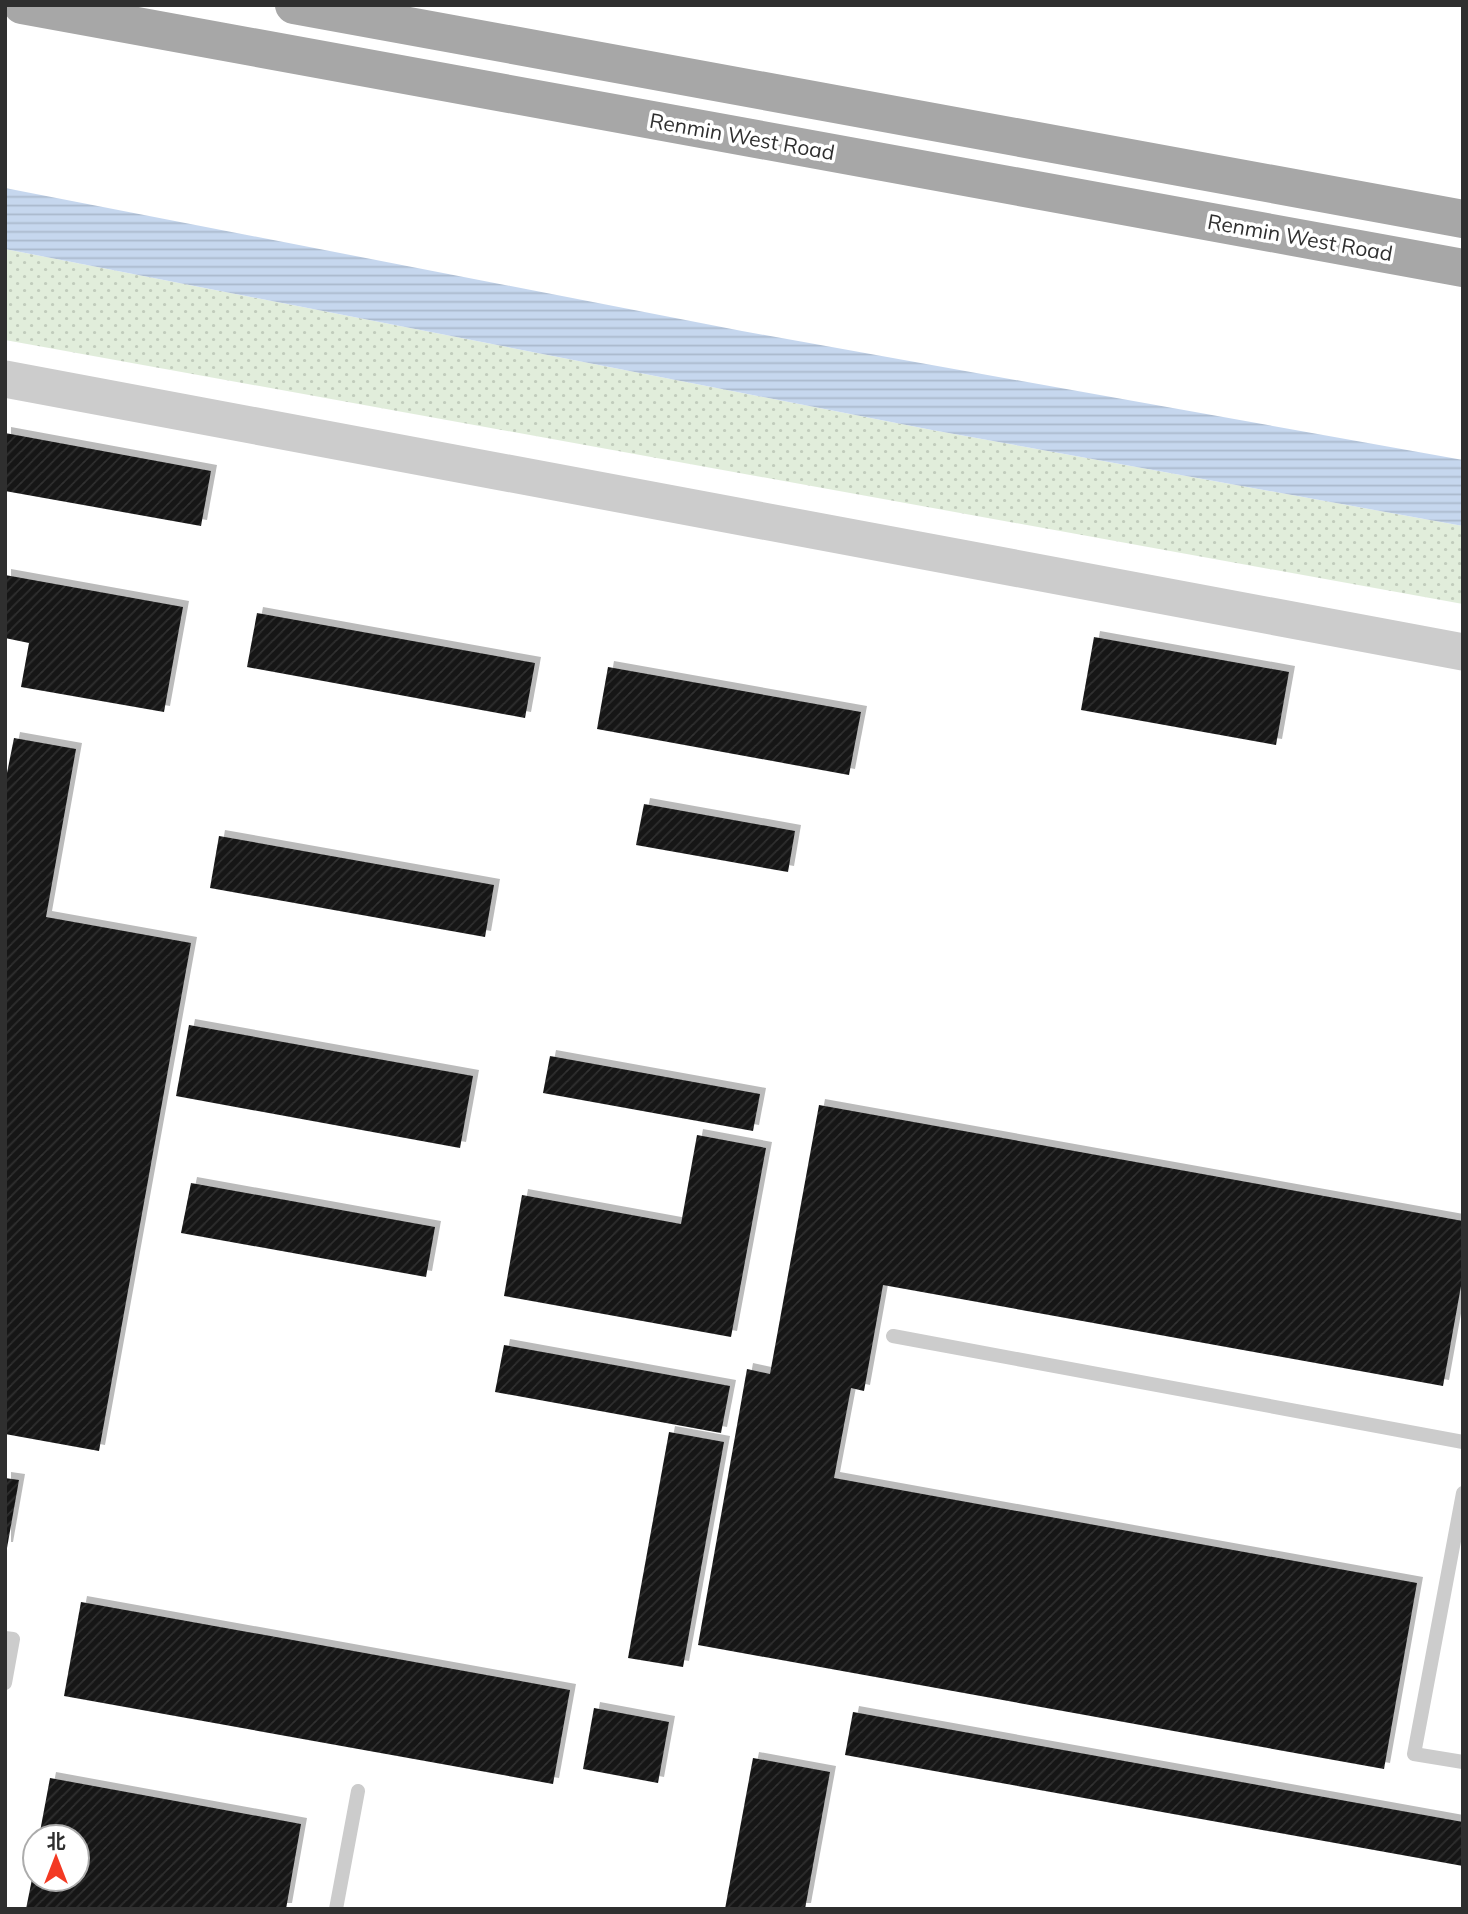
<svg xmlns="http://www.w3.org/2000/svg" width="1468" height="1914" font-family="Mulish,'Noto Sans SC',sans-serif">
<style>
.grass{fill:url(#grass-dots)}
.water{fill:url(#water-rules)}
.building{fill:url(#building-hatch);filter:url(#shadow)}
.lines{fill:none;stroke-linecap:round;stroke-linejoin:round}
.service{stroke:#ccc;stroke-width:14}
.tertiary{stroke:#ccc;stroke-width:37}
.primary{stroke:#a7a7a7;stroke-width:38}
.labels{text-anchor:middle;stroke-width:7;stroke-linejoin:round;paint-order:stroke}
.street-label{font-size:21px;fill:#2f2f2f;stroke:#fff}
</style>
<defs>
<pattern id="grass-dots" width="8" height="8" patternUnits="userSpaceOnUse" patternTransform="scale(1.75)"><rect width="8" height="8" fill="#e1eddb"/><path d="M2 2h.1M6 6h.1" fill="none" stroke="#c1ccbc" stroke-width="1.8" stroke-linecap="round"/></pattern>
<pattern id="water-rules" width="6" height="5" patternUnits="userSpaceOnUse" patternTransform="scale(1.75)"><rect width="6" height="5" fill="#c6d7ee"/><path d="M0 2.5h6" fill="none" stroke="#aab9cc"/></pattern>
<pattern id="building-hatch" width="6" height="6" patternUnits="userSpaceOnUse" patternTransform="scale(1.75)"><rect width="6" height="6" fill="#161616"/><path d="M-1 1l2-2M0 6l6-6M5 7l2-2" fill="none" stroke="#303030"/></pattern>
<filter id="shadow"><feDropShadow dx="6" dy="-6" stdDeviation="0" flood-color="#0004"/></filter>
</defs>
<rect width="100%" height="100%" fill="#fff"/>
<polygon class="grass" points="5,249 932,430 1463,526 1463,604 5,340"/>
<polygon class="water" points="5,188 742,331 1463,460 1463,526 932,430 5,249"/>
<g class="building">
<polygon points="5,433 211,471 201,526 5,491"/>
<polygon points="5,575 183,607 164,712 21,687 29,643 5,638"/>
<polygon points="257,613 535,663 525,718 247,667"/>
<polygon points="1094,637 1289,672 1276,745 1081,710"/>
<polygon points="608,667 861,712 849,775 597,729"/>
<polygon points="14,738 76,749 46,917 191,943 99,1451 5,1434 5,783"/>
<polygon points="644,804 795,831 788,872 636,845"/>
<polygon points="219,836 494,885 485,937 210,888"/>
<polygon points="189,1025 473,1076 460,1148 176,1096"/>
<polygon points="550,1056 760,1094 753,1131 543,1093"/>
<polygon points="819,1105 1463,1221 1463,1275 1443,1386 883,1285 864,1391 851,1388 834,1478 1417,1583 1384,1769 698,1645 747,1369 770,1374"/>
<polygon points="697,1135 766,1148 731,1337 504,1296 522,1195 681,1224"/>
<polygon points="191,1183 435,1227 426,1277 181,1233"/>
<polygon points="504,1345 730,1386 721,1433 495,1392"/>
<polygon points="669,1432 724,1442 683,1667 628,1658"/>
<polygon points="5,1478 19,1480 7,1548 5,1548"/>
<polygon points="81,1602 570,1690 553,1784 64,1696"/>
<polygon points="594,1708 669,1722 658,1783 583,1769"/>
<polygon points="853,1712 1463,1822 1463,1866 845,1755"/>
<polygon points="753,1758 830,1772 805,1909 725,1909"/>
<polygon points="50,1778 301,1824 286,1909 26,1909 34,1869 35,1879 77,1879 77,1837 39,1837"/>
</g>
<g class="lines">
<g class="service">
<polyline points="893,1336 1463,1442"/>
<polyline points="1463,1493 1414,1754 1463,1762"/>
<polyline points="5,1638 13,1639 5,1683"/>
<polyline points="336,1909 358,1791"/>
</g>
<polyline class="tertiary" points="5,379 1463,652"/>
<g class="primary">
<polyline points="22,5 1463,268"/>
<polyline points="294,5 1463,219"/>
</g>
</g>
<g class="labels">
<g class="street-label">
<text transform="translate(742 137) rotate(10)" y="7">Renmin West Road</text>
<text transform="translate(1300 238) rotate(10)" y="7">Renmin West Road</text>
</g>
</g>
<rect width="1468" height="1914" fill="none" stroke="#2f2f2f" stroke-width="14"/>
<g transform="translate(56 1858)"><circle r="33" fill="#ffffff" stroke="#acacac" stroke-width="2"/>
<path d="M0-5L12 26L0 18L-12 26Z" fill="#f33923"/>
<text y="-10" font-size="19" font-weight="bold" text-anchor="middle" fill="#2f2f2f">北</text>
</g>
</svg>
